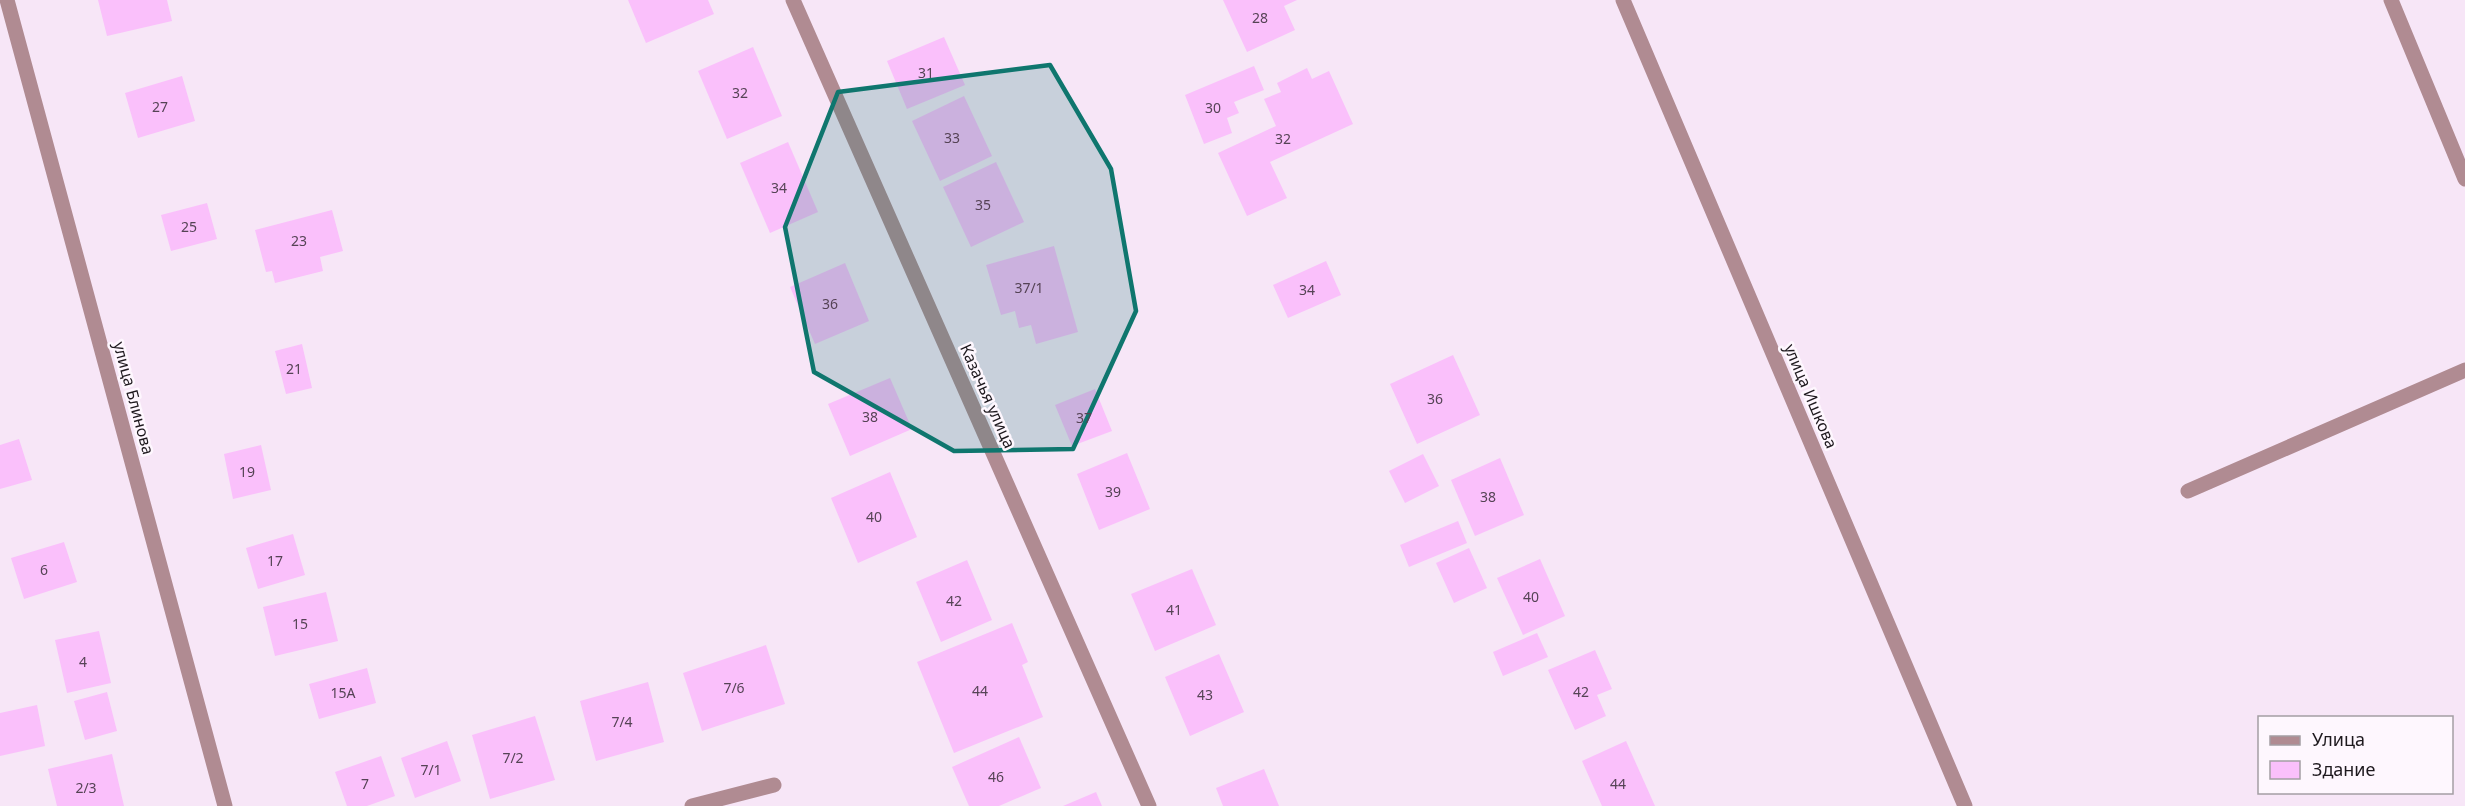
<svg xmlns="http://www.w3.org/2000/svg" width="2465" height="806" font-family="'Noto Sans',sans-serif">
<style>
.building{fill:#fac0fb}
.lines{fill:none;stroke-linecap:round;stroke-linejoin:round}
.service{stroke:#b08b92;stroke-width:15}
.minor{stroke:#b08b92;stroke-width:15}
.tertiary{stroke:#b08b92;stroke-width:15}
.marked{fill:#0f766e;fill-opacity:0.2;stroke:#0f766e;stroke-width:4.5;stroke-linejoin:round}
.labels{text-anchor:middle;stroke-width:5;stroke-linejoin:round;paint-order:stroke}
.number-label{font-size:14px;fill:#554355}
.street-label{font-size:16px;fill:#1e191e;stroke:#fef7fe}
</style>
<rect width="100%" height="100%" fill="#f7e6f7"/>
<g class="building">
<polygon points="98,0 167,0 172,21 107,36"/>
<polygon points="628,0 708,0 714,14 646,43"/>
<polygon points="1223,0 1297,0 1284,6 1295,30 1247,52"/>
<polygon points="944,37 965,85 907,109 887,61"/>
<polygon points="753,47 782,116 727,139 698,71"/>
<polygon points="1254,66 1264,90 1234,102 1239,113 1227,118 1232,133 1204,144 1185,95"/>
<polygon points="1307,68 1312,79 1329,71 1353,124 1270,162 1287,198 1247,216 1218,153 1276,126 1264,99 1281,92 1277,83"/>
<polygon points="182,76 195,121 138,138 125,93"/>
<polygon points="964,96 992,156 940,181 912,121"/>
<polygon points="788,142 818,212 770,233 740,163"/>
<polygon points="996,162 1024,222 971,247 943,187"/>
<polygon points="207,203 217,239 171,251 161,215"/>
<polygon points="332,210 343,251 320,257 323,271 275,283 272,271 266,272 255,230"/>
<polygon points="1054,246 1078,332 1036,344 1031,325 1019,328 1015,311 1001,315 986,265"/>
<polygon points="1326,261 1341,295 1288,318 1273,285"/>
<polygon points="845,263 869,321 815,344 790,287"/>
<polygon points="302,344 312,388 286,394 275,351"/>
<polygon points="1453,355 1480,415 1417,444 1390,384"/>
<polygon points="890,378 912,429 850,456 828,404"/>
<polygon points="1095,389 1112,431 1072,446 1055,405"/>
<polygon points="19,439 32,480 0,489 0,445"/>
<polygon points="261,445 271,490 233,499 224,454"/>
<polygon points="1127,453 1150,509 1099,530 1077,474"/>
<polygon points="1423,454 1439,486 1405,503 1389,471"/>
<polygon points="1500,458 1524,515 1475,536 1451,480"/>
<polygon points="890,472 917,537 858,563 831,498"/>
<polygon points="1458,521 1467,543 1409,567 1400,545"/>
<polygon points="293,534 305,575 258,589 246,548"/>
<polygon points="64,542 77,582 24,599 11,558"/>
<polygon points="1469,548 1487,588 1454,603 1436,563"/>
<polygon points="1540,559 1565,616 1523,635 1497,578"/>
<polygon points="967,560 992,620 941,642 916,582"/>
<polygon points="1192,569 1216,625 1155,651 1131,594"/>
<polygon points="326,592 338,641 275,656 263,607"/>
<polygon points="1012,623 1028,662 1022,665 1043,717 954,753 917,662"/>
<polygon points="99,631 111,683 67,693 55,640"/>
<polygon points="1537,633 1548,657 1503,676 1493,652"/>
<polygon points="766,645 785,704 702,731 683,673"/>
<polygon points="1595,650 1612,689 1597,695 1606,716 1575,730 1548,670"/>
<polygon points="1219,654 1244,712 1190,736 1165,677"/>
<polygon points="367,668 376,703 319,719 309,684"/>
<polygon points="648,682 664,742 596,761 580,701"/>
<polygon points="107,692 117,731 85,740 74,701"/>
<polygon points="37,705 45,746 0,756 0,713"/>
<polygon points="535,716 555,780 490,799 472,735"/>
<polygon points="1019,737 1041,788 999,806 969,806 952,767"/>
<polygon points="447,741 461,781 415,798 401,758"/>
<polygon points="1626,741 1655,806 1602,806 1582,761"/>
<polygon points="112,754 124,806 57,806 48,769"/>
<polygon points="381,756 395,796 367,806 347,806 335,772"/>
<polygon points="1264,769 1279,806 1223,806 1216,788"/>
<polygon points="1096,792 1102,806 1063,806"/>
</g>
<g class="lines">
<polyline class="service" points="692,806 774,785"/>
<g class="minor">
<polyline points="7,0 225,806"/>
<polyline points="793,0 1149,806"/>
<polyline points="2391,0 2465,179"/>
<polyline points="2188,491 2465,370"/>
</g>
<polyline class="tertiary" points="1623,0 1965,806"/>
</g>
<path class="marked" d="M1050,65L1111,169L1136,311L1073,449L954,451L814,372L785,227L838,92Z"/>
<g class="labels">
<g class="number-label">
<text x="1260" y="23">28</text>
<text x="926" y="78">31</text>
<text x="740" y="98">32</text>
<text x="160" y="112">27</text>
<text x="1213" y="113">30</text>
<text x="952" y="143">33</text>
<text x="1283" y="144">32</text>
<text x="779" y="193">34</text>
<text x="983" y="210">35</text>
<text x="189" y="232">25</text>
<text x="299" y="246">23</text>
<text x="1029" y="293">37/1</text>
<text x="1307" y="295">34</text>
<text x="830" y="309">36</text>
<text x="294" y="374">21</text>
<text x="1435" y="404">36</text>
<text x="870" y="422">38</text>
<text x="1084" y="423">37</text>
<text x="247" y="477">19</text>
<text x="1113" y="497">39</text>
<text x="1488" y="502">38</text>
<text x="874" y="522">40</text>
<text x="275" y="566">17</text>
<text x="44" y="575">6</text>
<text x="1531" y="602">40</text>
<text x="954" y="606">42</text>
<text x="1174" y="615">41</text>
<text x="300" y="629">15</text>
<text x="83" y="667">4</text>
<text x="734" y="693">7/6</text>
<text x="980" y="696">44</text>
<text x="1581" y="697">42</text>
<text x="343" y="698">15А</text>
<text x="1205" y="700">43</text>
<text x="622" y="727">7/4</text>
<text x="513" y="763">7/2</text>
<text x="431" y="775">7/1</text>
<text x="996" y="782">46</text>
<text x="365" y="789">7</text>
<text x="1618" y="789">44</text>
<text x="86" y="793">2/3</text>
</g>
<g class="street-label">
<text transform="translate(988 396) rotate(66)" y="6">Казачья улица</text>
<text transform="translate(1811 396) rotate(67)" y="6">улица Ишкова</text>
<text transform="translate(134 398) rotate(75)" y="6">улица Блинова</text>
</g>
</g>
<rect x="2258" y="716" width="195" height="78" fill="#fef7fe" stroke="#a49ea4" stroke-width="1.5"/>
<rect x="2270" y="736" width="30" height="9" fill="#b08b92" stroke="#a49ea4" stroke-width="1.5"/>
<text x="2312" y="746" font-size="18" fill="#1e191e">Улица</text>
<rect x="2270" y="761" width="30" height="18" fill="#fac0fb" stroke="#a49ea4" stroke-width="1.5"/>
<text x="2312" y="776" font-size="18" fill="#1e191e">Здание</text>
</svg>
